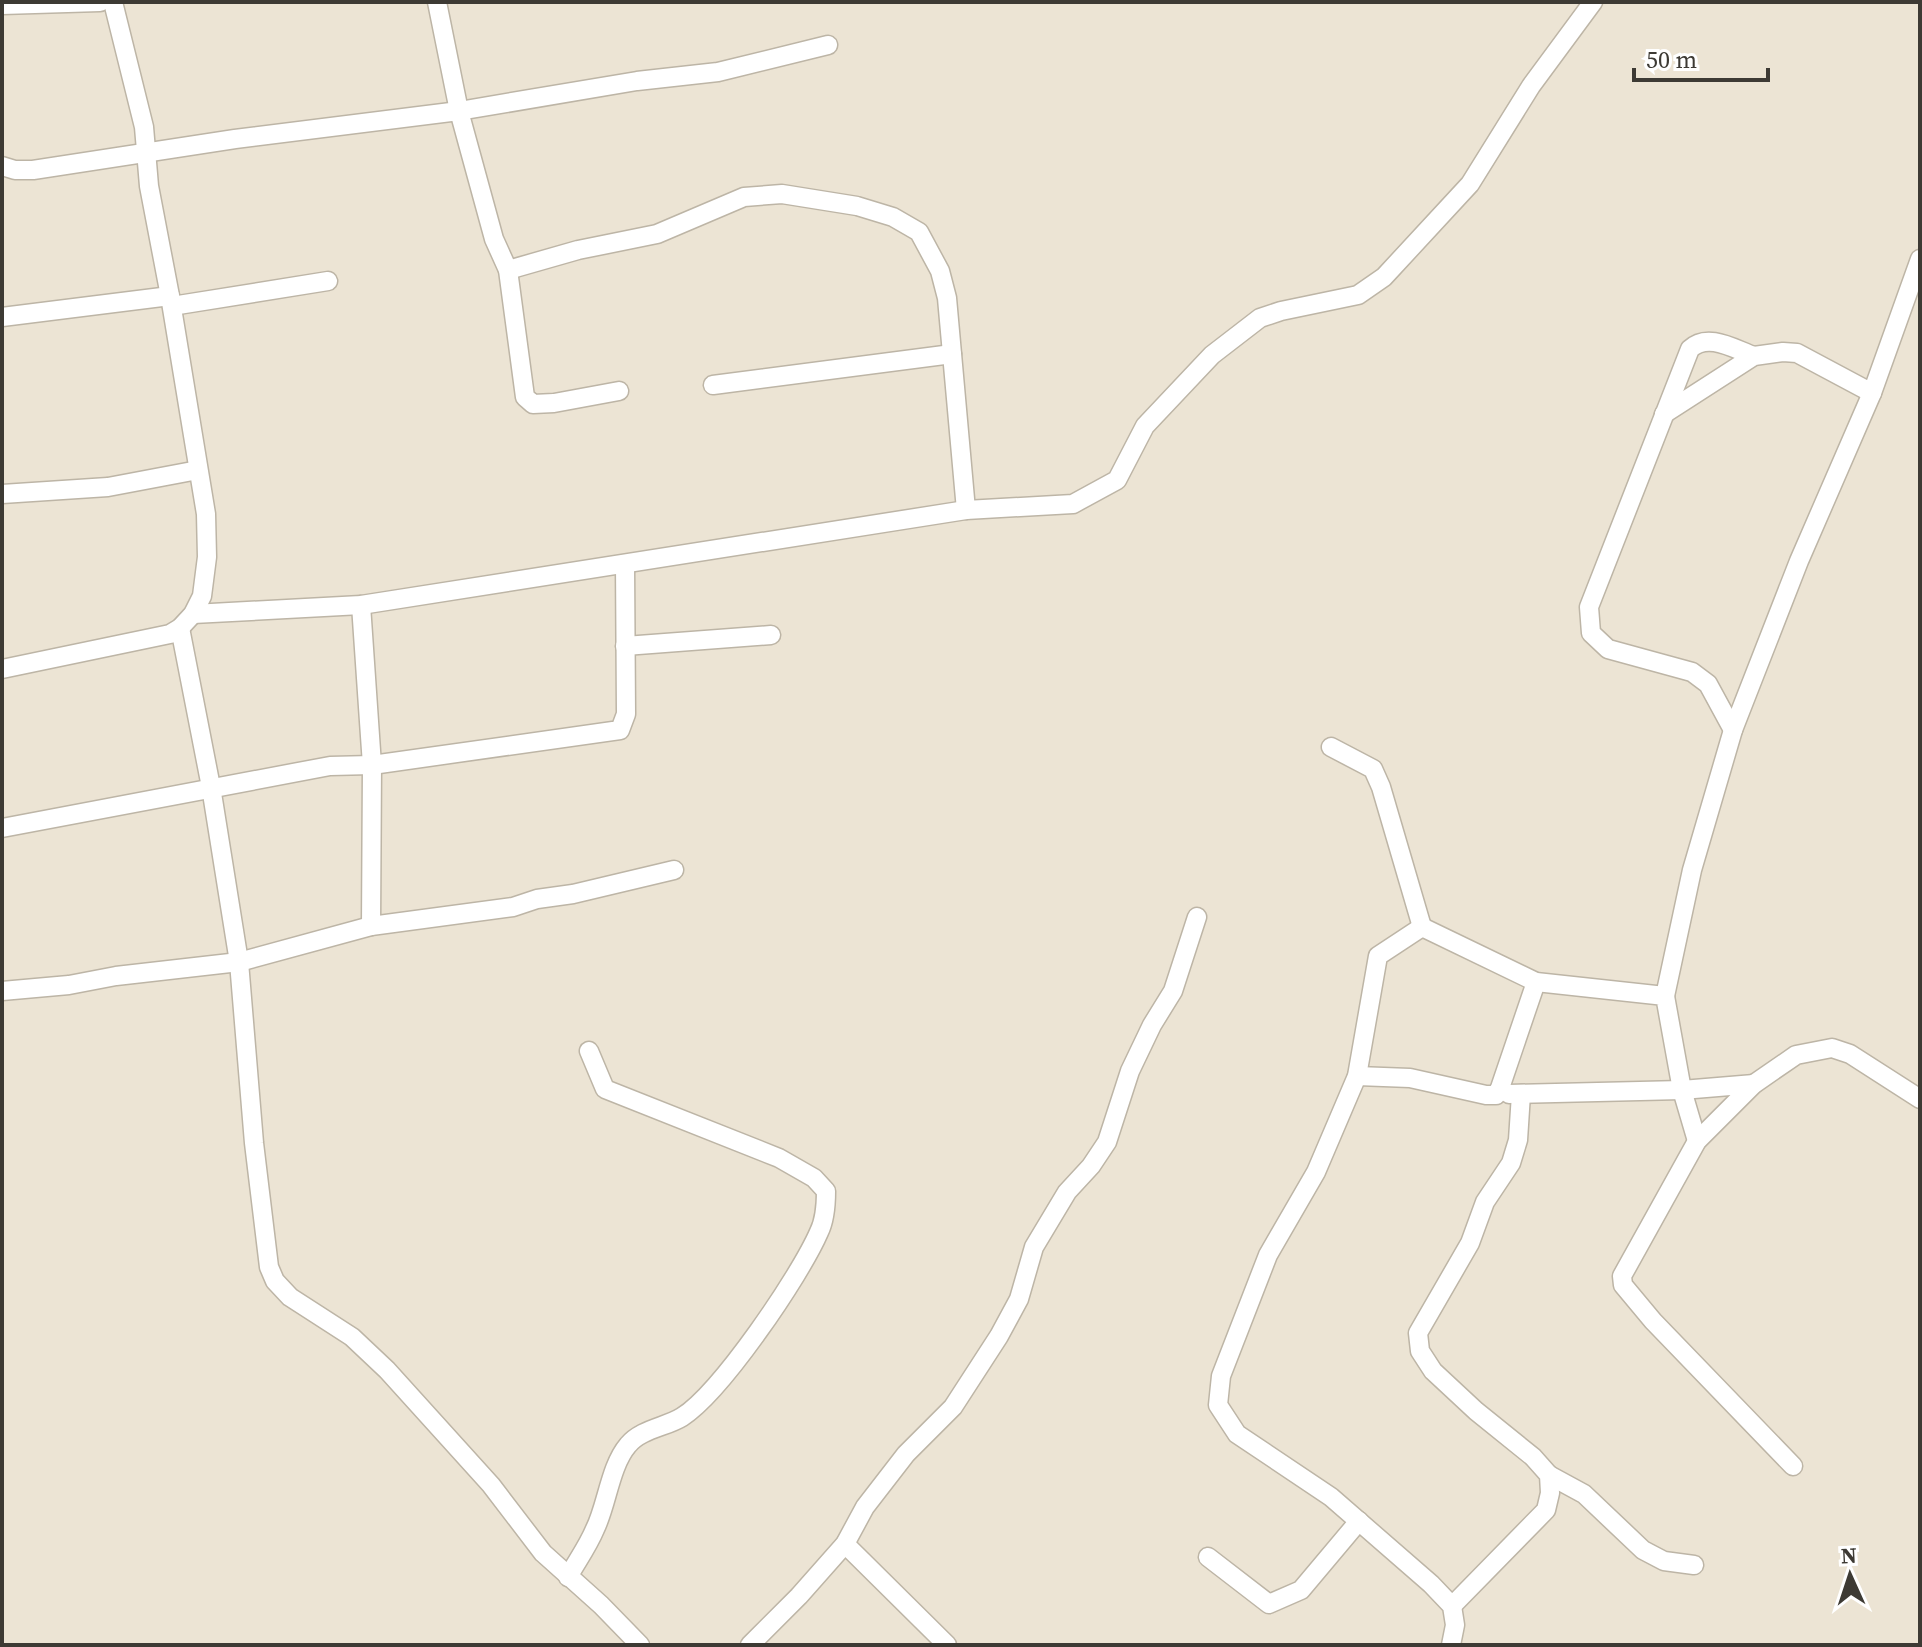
<svg xmlns="http://www.w3.org/2000/svg" width="1922" height="1647" font-family="'Source Serif 4',serif">
<style>
.lines{fill:none;stroke-linecap:round;stroke-linejoin:round}
.minor-casing{stroke:#bdb5a6;stroke-width:21}
.minor{stroke:#fff;stroke-width:18}
</style>
<rect width="100%" height="100%" fill="#ece4d4"/>
<g class="lines">
<defs>
<g id="minor">
<polyline points="437,2 459,111 494,239 508,270 525,397 533,404 554,403 619,391"/>
<polyline points="2,5 100,2"/>
<polyline points="2,166 15,170 33,170 235,139 459,111 637,81 718,72 828,45"/>
<polyline points="508,270 578,250 657,234 744,197 782,194 857,206 893,217 919,232 940,271 947,298 966,510"/>
<polyline points="172,306 328,281"/>
<polyline points="2,317 170,296"/>
<polyline points="713,385 952,354"/>
<polyline points="1664,414 1754,356 1783,352 1797,353 1872,393"/>
<polyline points="2,494 108,487 198,470"/>
<polyline points="361,605 372,765 371,926 513,907 537,899 573,894 674,870"/>
<polyline points="193,614 361,605 966,510 1073,504 1117,480 1145,426 1212,355 1260,318 1281,311 1358,295 1384,277 1470,184 1531,86 1593,2"/>
<polyline points="180,628 211,787 239,962 254,1143 269,1267 275,1281 290,1297 352,1337 387,1370 491,1485 543,1553 601,1605 640,1645"/>
<polyline points="625,646 771,635"/>
<polyline points="2,669 170,634 180,628 193,614 202,596 207,557 206,514 170,296 149,186 144,127 113,2"/>
<path d="M1733,730L1708,684L1692,672L1608,649L1591,633L1589,607L1690,349C1708,332 1734,349 1754,356"/>
<polyline points="1331,747 1373,769 1381,787 1422,927"/>
<polyline points="2,828 330,766 372,765 620,730 626,714 625,564"/>
<polyline points="2,991 69,985 116,976 239,962 371,926"/>
<polyline points="1665,996 1692,870 1733,730 1799,561 1872,393 1920,259"/>
<polyline points="1357,1076 1410,1078 1486,1095 1496,1095 1500,1088 1536,982"/>
<polyline points="1509,1094 1682,1090 1754,1084"/>
<polyline points="1793,1466 1653,1321 1623,1285 1622,1276 1697,1141 1754,1084 1796,1055 1832,1048 1850,1054 1920,1099"/>
<polyline points="1549,1475 1584,1494 1643,1550 1664,1561 1694,1565"/>
<polyline points="845,1544 947,1645"/>
<polyline points="1208,1557 1269,1604 1301,1590 1359,1521"/>
<path d="M568,1577C577,1561 588,1546 595,1529C607,1505 610,1466 628,1445C641,1429 666,1427 682,1417C721,1392 800,1276 819,1232C825,1220 826,1205 826,1191L814,1178L779,1158L605,1089L589,1051"/>
<polyline points="1452,1606 1546,1510 1550,1493 1549,1475 1533,1457 1476,1411 1433,1371 1420,1351 1418,1333 1470,1243 1485,1202 1511,1163 1518,1140 1521,1094"/>
<polyline points="750,1645 799,1596 845,1544 865,1507 906,1454 953,1407 999,1336 1019,1299 1034,1247 1067,1192 1091,1166 1107,1142 1130,1071 1152,1025 1173,991 1197,917"/>
<polyline points="1451,1645 1455,1625 1452,1606 1431,1584 1331,1497 1237,1434 1218,1405 1221,1376 1268,1255 1316,1172 1357,1076 1378,956 1422,927 1536,982 1665,996 1682,1090 1697,1141"/>
</g>
</defs>
<use href="#minor" class="minor-casing"/>
<use href="#minor" class="minor"/>
</g>
<rect width="1922" height="1647" fill="none" stroke="#3d3a34" stroke-width="8"/>
<g transform="translate(1850 1575) rotate(357)" stroke="#ffffff" stroke-width="6" paint-order="stroke">
<path d="M0-6L14 30L0 20L-14 30Z" fill="#3d3a34"/>
<text y="-12" font-size="22" font-weight="bold" text-anchor="middle" fill="#3d3a34">N</text>
</g>
<path d="M1634 68v12h134v-12" fill="none" stroke="#3d3a34" stroke-width="4"/>
<text x="1646" y="68" font-size="24" fill="#3d3a34" stroke="#ffffff" stroke-width="6" paint-order="stroke">50 m</text>
</svg>
